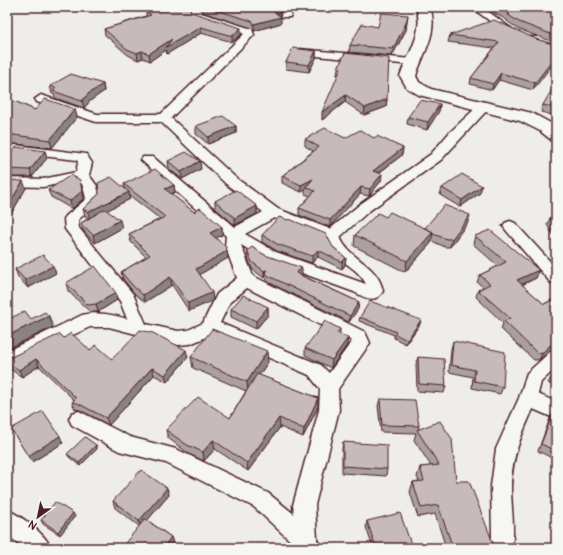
<svg xmlns="http://www.w3.org/2000/svg" width="563" height="555" font-family="Pangolin,sans-serif">
<style>
.lines{fill:none;stroke-linecap:round;stroke-linejoin:round}
.minor-casing{stroke:#4a1f2b;stroke-width:3}
.secondary-casing{stroke:#4a1f2b;stroke-width:3}
.minor{fill:#f6f6f2;fill-rule:evenodd}
.secondary{fill:#f6f6f2;fill-rule:evenodd}
.wall{fill:#aaa0a1;stroke:#4a1f2b}
.shaded-wall{fill:#8b8283;stroke:#4a1f2b}
.building{fill:#c6babb;stroke:#4a1f2b}
</style>
<rect width="100%" height="100%" fill="#efedea"/>
<filter id="ink" filterUnits="userSpaceOnUse"><feTurbulence type="fractalNoise" baseFrequency=".025" numOctaves="2"/><feDisplacementMap in="SourceGraphic" scale="8" xChannelSelector="R" yChannelSelector="G"/><feConvolveMatrix kernelMatrix="1 2 1 2 8 2 1 2 1" color-interpolation-filters="sRGB"/></filter>
<g filter="url(#ink)">
<g class="lines">
<defs>
<g id="minor">
<path d="M191,7H201V13L252,29L254,35L171,118L236,178L278,209L330,229L359,205L431,154L449,133L480,104L484,103L490,107L441,160L369,211L340,237C349,260 378,264 383,291C376,304 365,298 354,292L266,260L241,245L253,276L365,332L370,343L338,389L339,410L315,505L317,539L320,548H298L254,507L166,463L119,451L72,425L69,419L72,413L79,411L130,437L176,449L268,493L294,514L293,505L319,410L320,389L309,375L216,335H211L190,344L178,345L109,327H90L7,366V351L82,315C97,311 113,315 127,319L120,301L65,229L64,219L66,216L86,199L83,186L79,180L43,187L7,186V178L43,179L76,172L78,163L77,160L7,152V144L86,154L92,163L89,175L97,186L100,200L78,220L79,228L133,294L146,324L178,331L188,330L203,323L217,294L237,278L225,246L226,236L141,160L143,157H153L235,227L263,212L226,184L161,122H96L37,102L35,99L41,95L97,114H161L244,34L232,29L192,17ZM274,218L326,239C333,262 356,264 366,284L276,252L245,234ZM247,288L352,341L329,373L321,365L220,323L230,302Z"/>
<polygon points="281,7 292,7 293,9 290,17 282,17 281,15 283,9"/>
<polygon points="471,7 482,7 516,32 515,34 507,34"/>
<polygon points="527,37 556,37 556,43 523,42 522,40 523,38"/>
<polygon points="299,49 412,59 418,62 412,65 295,54 294,52"/>
<polygon points="510,221 515,223 556,268 556,284 550,282 505,229 503,226 505,223"/>
<path d="M556,350V368L541,382L538,394L556,402V419L533,409C521,436 512,456 511,486C511,507 515,527 512,548H490L492,536L491,486L496,449L519,398L527,373L550,352Z"/>
<path d="M7,510C21,515 46,535 51,548H23L7,534Z"/>
</g>
<path id="secondary" d="M416,7H430C439,32 423,53 416,76L419,82L431,89L532,113L556,126V140L550,139L540,131L520,121L419,95L407,88L400,76C408,53 425,32 416,7Z"/>
</defs>
<use href="#minor" class="minor-casing"/>
<use href="#secondary" class="secondary-casing"/>
<use href="#minor" class="minor"/>
<use href="#secondary" class="secondary"/>
</g>
<g class="wall">
<polygon points="156,7 190,7 191,12 241,35 232,42 201,33 167,54 166,50 150,61 143,58 138,60 128,55 105,35 104,29 146,16 146,12 158,8"/>
<polygon points="201,7 281,7 280,13 278,14 281,23 254,31 252,28 202,12"/>
<polygon points="487,7 556,7 556,43 518,29 507,21 507,20 494,13 494,11"/>
<polygon points="408,15 406,30 392,56 349,52 350,45 378,27"/>
<polygon points="450,35 536,39 556,45 533,90 499,80 492,90 470,84 471,78 494,48 448,42"/>
<polygon points="316,51 316,58 309,72 286,69 286,62"/>
<polygon points="345,53 387,99 386,107 364,115 345,102 322,120 338,75 337,75 338,68"/>
<polygon points="103,84 104,91 90,101 84,108 55,98 54,94 52,94 50,86"/>
<polygon points="556,87 556,116 541,112 543,105"/>
<polygon points="7,98 35,110 77,117 52,148 7,143"/>
<polygon points="440,104 439,111 427,130 407,124 408,117"/>
<polygon points="196,126 236,126 236,133 208,144 196,134"/>
<polygon points="345,138 374,138 403,148 402,155 379,173 381,181 369,196 360,194 330,227 299,215 299,208 310,196 305,194 305,190 301,192 282,183 282,176 313,151 305,146 305,139"/>
<polygon points="45,151 47,158 32,177 7,177 7,158"/>
<polygon points="168,161 201,169 182,179 169,169"/>
<polygon points="7,180 26,188 11,214 7,213"/>
<polygon points="124,184 174,185 175,192 171,194 194,212 222,227 222,235 216,238 227,251 228,258 200,274 213,299 212,301 189,311 172,285 145,302 135,294 123,279 121,272 146,257 131,242 129,234 160,219 129,195 130,199 107,210 122,228 95,243 83,230 81,223 89,218 85,216 83,209 99,194 125,189"/>
<polygon points="442,188 480,193 460,207 440,195"/>
<polygon points="48,190 84,198 72,209 51,197"/>
<polygon points="215,201 257,206 257,214 235,225 215,208"/>
<polygon points="386,217 425,228 468,222 450,247 445,247 432,241 431,243 405,272 354,246 355,235"/>
<polygon points="556,217 556,239 547,225 550,218"/>
<polygon points="262,235 333,247 346,258 345,265 342,269 318,257 312,263 277,251 262,242"/>
<polygon points="475,236 539,270 536,278 522,285 544,304 556,298 556,349 550,351 539,360 534,360 501,329 503,323 476,297 478,290 483,287 477,282 480,275 498,266 473,244"/>
<polygon points="247,251 265,255 302,275 301,275 359,302 358,309 349,322 268,282 265,277 264,278 252,269 248,258"/>
<polygon points="15,269 56,273 28,288 18,277"/>
<polygon points="66,283 117,300 98,312 90,312 68,291"/>
<polygon points="268,307 268,315 256,329 231,317 231,309"/>
<polygon points="360,317 420,324 406,344 394,338 394,335 359,321"/>
<polygon points="340,329 340,334 347,345 331,368 305,355 305,348"/>
<polygon points="64,338 112,359 188,357 167,382 154,375 109,425 80,410 75,409 72,402 74,400 39,366 22,377 7,367 7,359"/>
<polygon points="453,341 503,387 500,394 472,388 473,377 449,372 451,349"/>
<polygon points="191,357 268,362 259,375 318,398 318,407 303,437 280,427 248,471 215,449 204,461 189,454 168,438 166,430 230,418 246,391 193,368"/>
<polygon points="418,357 446,386 444,393 417,391 416,364"/>
<polygon points="556,369 556,387 548,383"/>
<polygon points="380,399 419,426 418,430 456,481 495,548 446,548 435,514 418,517 410,492 413,482 419,481 417,477 420,467 431,466 414,440 416,433 381,432 378,406"/>
<polygon points="554,411 556,412 556,460 538,451 550,418"/>
<polygon points="11,429 63,443 32,462"/>
<polygon points="343,442 387,469 386,476 342,473 342,449"/>
<polygon points="96,445 97,449 80,466 69,457 67,454"/>
<polygon points="167,488 169,495 147,520 171,537 173,543 139,526 115,508 113,501"/>
<polygon points="75,516 60,535 43,524 41,520"/>
<polygon points="367,521 412,548 373,548 366,527"/>
</g>
<g class="shaded-wall">
<polygon points="280,7 281,7 280,13 273,17 273,11"/>
<polygon points="281,17 281,23 254,31 254,24"/>
<polygon points="406,23 406,30 392,56 393,49"/>
<polygon points="201,27 201,33 167,54 166,50 150,61 149,54 172,39"/>
<polygon points="241,28 241,35 232,42 232,36"/>
<polygon points="142,51 143,58 138,60 137,53"/>
<polygon points="316,51 316,58 309,72 309,65"/>
<polygon points="556,56 556,60 533,90 535,83"/>
<polygon points="501,73 499,80 492,90 493,84"/>
<polygon points="103,84 104,91 90,101 84,108 82,101 88,94"/>
<polygon points="346,95 345,102 322,120 322,112"/>
<polygon points="387,99 386,107 364,115 365,108"/>
<polygon points="440,104 439,111 427,130 428,122"/>
<polygon points="75,109 77,117 52,148 50,140"/>
<polygon points="236,126 236,133 208,144 208,137"/>
<polygon points="403,148 402,155 372,178 373,171"/>
<polygon points="45,151 47,158 32,177 30,170"/>
<polygon points="200,161 201,169 182,179 181,172"/>
<polygon points="382,174 381,181 369,196 370,189"/>
<polygon points="313,179 306,187 305,190 301,192 301,185"/>
<polygon points="23,181 26,188 11,214 8,206"/>
<polygon points="174,185 175,192 166,197 165,189"/>
<polygon points="482,186 480,193 460,207 462,200"/>
<polygon points="82,187 84,198 72,209 70,201"/>
<polygon points="361,187 360,194 330,227 330,220"/>
<polygon points="129,192 130,199 90,219 88,212"/>
<polygon points="257,206 257,214 235,225 235,218"/>
<polygon points="470,215 468,222 450,247 452,239"/>
<polygon points="120,220 122,228 95,243 93,235"/>
<polygon points="222,227 222,235 211,241 210,233"/>
<polygon points="433,232 431,243 405,272 407,261"/>
<polygon points="318,250 318,257 312,263 312,256"/>
<polygon points="227,251 228,258 197,276 196,269"/>
<polygon points="346,258 345,265 342,269 342,262"/>
<polygon points="53,266 56,273 28,288 25,280"/>
<polygon points="302,268 302,275 296,280 296,273"/>
<polygon points="267,270 265,272 265,277 264,278 264,271"/>
<polygon points="539,270 536,278 514,288 517,280"/>
<polygon points="170,277 172,285 145,302 143,295"/>
<polygon points="212,292 213,299 212,301 189,311 188,303"/>
<polygon points="116,293 117,300 98,312 96,304"/>
<polygon points="359,302 358,309 349,322 350,316"/>
<polygon points="268,307 268,315 256,329 256,321"/>
<polygon points="49,316 53,327 7,349 7,336"/>
<polygon points="421,320 420,324 406,344 407,340"/>
<polygon points="348,338 347,345 331,368 332,360"/>
<polygon points="556,342 556,349 550,351 539,360 543,352 553,343"/>
<polygon points="186,350 188,357 167,382 165,375"/>
<polygon points="267,351 268,362 248,392 247,382"/>
<polygon points="36,359 39,366 22,377 19,370"/>
<polygon points="152,368 154,375 109,425 106,418"/>
<polygon points="318,398 318,407 303,437 304,429"/>
<polygon points="279,418 280,427 248,471 247,463"/>
<polygon points="60,436 63,443 32,462 28,456"/>
<polygon points="213,440 215,449 204,461 203,452"/>
<polygon points="96,445 97,449 80,466 79,463"/>
<polygon points="167,488 169,495 141,528 139,521"/>
<polygon points="73,513 75,516 60,535 58,532"/>
<polygon points="171,537 173,543 169,548 163,548"/>
</g>
<g class="building">
<polygon points="159,7 190,7 191,12 241,28 232,36 201,27 166,47 172,39 149,54 142,51 137,53 127,49 104,29 151,15 146,12"/>
<polygon points="206,7 280,7 273,11 281,17 254,24 252,21"/>
<polygon points="496,7 556,7 556,36 519,22 508,15 510,14"/>
<polygon points="381,13 408,15 406,23 393,49 350,45 362,24 378,27"/>
<polygon points="494,20 536,39 556,45 556,56 535,83 501,73 493,84 471,78 499,42 450,35"/>
<polygon points="293,48 316,51 309,65 286,62"/>
<polygon points="345,53 389,58 387,99 365,108 346,95 322,112 341,68 338,68"/>
<polygon points="71,74 103,84 88,94 82,101 53,91 56,88 50,86"/>
<polygon points="554,86 556,87 556,108 543,105"/>
<polygon points="7,98 35,110 45,99 75,109 50,140 7,134"/>
<polygon points="420,100 440,104 428,122 408,117"/>
<polygon points="223,116 236,126 208,137 196,126"/>
<polygon points="325,128 345,138 360,130 374,138 377,136 403,148 373,171 382,174 370,189 361,187 330,220 299,208 315,191 306,187 313,179 301,185 282,176 319,147 305,139"/>
<polygon points="16,147 45,151 30,170 7,169 7,158"/>
<polygon points="186,152 200,161 181,172 168,161"/>
<polygon points="155,169 174,185 165,189 194,212 200,208 222,227 210,233 226,247 227,251 196,269 212,292 211,293 188,303 170,277 143,295 133,286 121,272 150,255 129,234 165,217 124,184"/>
<polygon points="462,174 482,186 462,200 442,188"/>
<polygon points="71,175 80,180 82,191 70,201 48,190"/>
<polygon points="111,177 129,192 88,212 83,209 99,194 98,183"/>
<polygon points="7,180 23,181 8,206 7,206"/>
<polygon points="236,190 257,206 235,218 215,201"/>
<polygon points="444,205 470,215 452,239 447,239 433,234 433,232 425,228"/>
<polygon points="105,209 120,220 93,235 81,223"/>
<polygon points="390,212 433,232 407,261 355,235 378,213 386,217"/>
<polygon points="279,217 288,220 289,219 326,234 333,247 346,258 342,262 318,250 312,256 277,244 262,235"/>
<polygon points="556,217 556,227 550,218"/>
<polygon points="490,230 539,270 517,280 544,304 556,298 556,342 553,343 543,352 537,353 504,321 510,318 478,290 490,284 480,275 506,262 475,236"/>
<polygon points="252,247 265,255 302,268 296,273 359,302 350,316 267,275 265,272 267,270 264,271 252,262 247,251"/>
<polygon points="43,255 53,266 25,280 15,269"/>
<polygon points="95,266 116,293 96,304 88,305 66,283"/>
<polygon points="243,295 268,307 256,321 231,309"/>
<polygon points="370,301 421,320 407,340 395,334 396,332 360,317"/>
<polygon points="25,311 31,319 45,312 49,316 7,336 7,320"/>
<polygon points="325,321 340,329 337,333 348,338 332,360 305,348"/>
<polygon points="212,329 267,351 247,382 191,357"/>
<polygon points="140,330 153,333 186,350 165,375 152,368 106,418 77,403 72,402 76,398 36,359 19,370 7,362 7,359 60,334 64,338 71,333 90,350 96,345 112,359"/>
<polygon points="453,341 505,352 503,387 474,381 475,370 451,365"/>
<polygon points="418,357 444,359 446,386 419,384"/>
<polygon points="556,369 556,378 552,376"/>
<polygon points="257,374 318,398 304,429 279,418 247,463 213,440 203,452 187,445 166,430 198,397 230,418"/>
<polygon points="380,399 415,400 419,426 382,425"/>
<polygon points="43,411 60,436 28,456 11,429"/>
<polygon points="554,411 556,412 556,451 541,444"/>
<polygon points="440,421 452,439 456,481 469,481 495,548 453,548 438,505 421,508 413,482 424,481 420,467 439,465 417,430"/>
<polygon points="85,437 96,445 79,463 67,454"/>
<polygon points="343,442 387,445 387,469 343,466"/>
<polygon points="141,470 167,488 139,521 113,501"/>
<polygon points="55,502 73,513 58,532 41,520"/>
<polygon points="400,513 412,547 408,548 376,548 367,521"/>
<polygon points="145,519 171,537 163,548 121,548"/>
</g>
</g>
<rect width="563" height="555" fill="none" stroke="#f6f6f2" stroke-width="24"/>
<rect x="12" y="12" width="539" height="531" fill="none" stroke="#4a1f2b" stroke-width="1.5" filter="url(#ink)"/>
<g transform="translate(38 517) rotate(213)" stroke="#f6f6f2" stroke-width="3" paint-order="stroke">
<path d="M0-3L7 15L0 10L-7 15Z" fill="#4a1f2b"/>
<text y="-6" font-size="11" font-weight="bold" text-anchor="middle" fill="#4a1f2b">N</text>
</g>
</svg>
